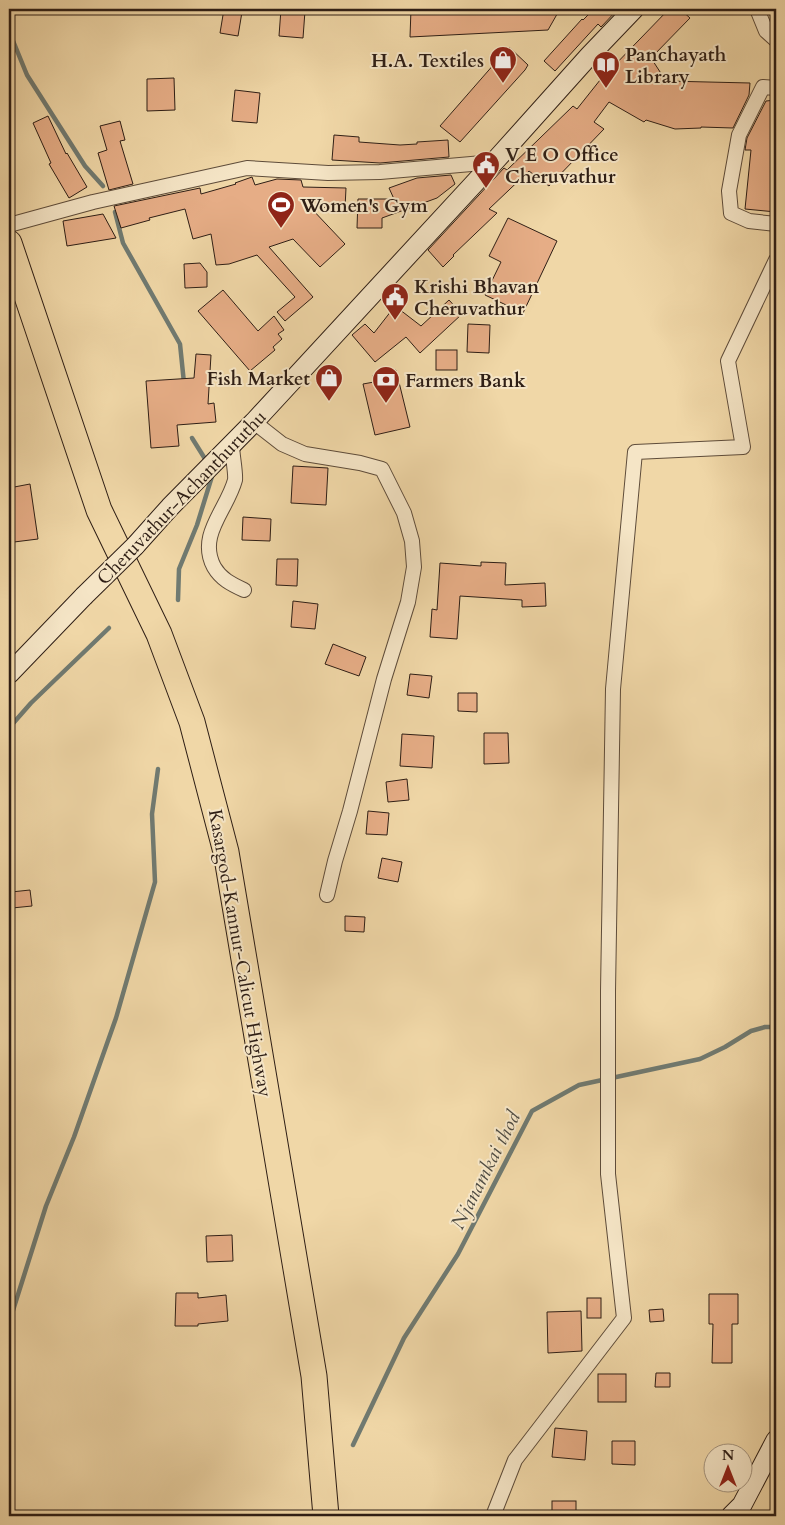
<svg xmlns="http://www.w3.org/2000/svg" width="785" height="1525" font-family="Cardo,serif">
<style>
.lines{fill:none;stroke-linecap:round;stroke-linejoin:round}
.stream{stroke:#707a71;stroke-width:4.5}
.building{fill:#e6ad86;stroke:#2e1e15}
.street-casing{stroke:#5e4c3a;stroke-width:16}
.secondary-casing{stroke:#2e1e15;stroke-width:21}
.highway-casing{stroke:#2e1e15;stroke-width:27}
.street{stroke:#f5e5c6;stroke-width:14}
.secondary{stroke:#f5e5c6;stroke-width:19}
.highway{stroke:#f0d7a7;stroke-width:25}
.secondary-bridge-casing{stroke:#2e1e15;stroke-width:21;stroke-linecap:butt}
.secondary-bridge{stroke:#f5e5c6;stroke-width:19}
.labels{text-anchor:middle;stroke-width:4;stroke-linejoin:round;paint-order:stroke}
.poi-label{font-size:19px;font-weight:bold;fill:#2e1e15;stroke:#f5e5c6;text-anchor:start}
.street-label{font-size:19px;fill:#2e1e15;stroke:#f5e5c6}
.water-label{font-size:20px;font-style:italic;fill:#4f4c43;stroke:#f5e5c6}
</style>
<rect width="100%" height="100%" fill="#f0d7a7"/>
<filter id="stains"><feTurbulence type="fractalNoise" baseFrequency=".004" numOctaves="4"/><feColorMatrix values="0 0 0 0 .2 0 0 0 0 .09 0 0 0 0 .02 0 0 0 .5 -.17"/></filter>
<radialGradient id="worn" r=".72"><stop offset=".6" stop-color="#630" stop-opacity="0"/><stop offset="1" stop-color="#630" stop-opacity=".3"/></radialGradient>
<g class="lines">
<g class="stream">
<polyline points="9,31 27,75 85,166 103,186"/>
<polyline points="115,212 123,243 180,344 184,383"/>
<polyline points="192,438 207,462"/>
<polyline points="178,600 179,569 197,525 213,473"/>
<polyline points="9,728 31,703 109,628"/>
<polyline points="9,1323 46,1206 74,1137 116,1018 155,882 152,814 158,769"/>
<polyline points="353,1445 404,1338 458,1254 532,1111 579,1085 700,1059 725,1047 751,1031 765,1027 776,1027"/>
</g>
</g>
<g class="building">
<polygon points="224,9 242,12 238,36 220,33"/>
<polygon points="281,9 305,11 303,38 279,36"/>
<polygon points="411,9 560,9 548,30 410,37"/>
<polygon points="594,9 618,9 601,27 598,24 555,71 544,61 582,19 583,20"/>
<polygon points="669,9 680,9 690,18 651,58 666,81 750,83 749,95 733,128 701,127 701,128 675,129 646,120 644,122 609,102 594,122 604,129 549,186 529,171 489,209 497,213 453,255 454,256 443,267 428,250 504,168 507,170 573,106 577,109 608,70 609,71"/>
<polygon points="509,47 528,65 525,70 460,142 440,126"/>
<polygon points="174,78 175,110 147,111 147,79"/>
<polygon points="235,90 260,93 257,123 232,121"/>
<polygon points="776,100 776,212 745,209 751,150 745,150 747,138 766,101"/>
<polygon points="48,116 66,154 67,153 87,187 69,198 49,164 51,163 33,123"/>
<polygon points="120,121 125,140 120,141 133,184 109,190 98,153 107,150 100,126"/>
<polygon points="334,135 359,137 359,142 400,145 417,144 417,142 448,140 449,157 380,163 332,160"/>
<polygon points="451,175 455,184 437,198 382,218 382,228 357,228 358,199 394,199 389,188 417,178"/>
<polygon points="252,177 255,185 277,179 301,180 303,187 346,188 345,208 310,207 345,244 320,267 293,239 269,247 313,297 285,321 277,312 295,297 257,255 229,264 216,265 211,234 193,239 185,209 149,218 150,220 121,228 114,206 200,188 201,194 236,184 235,183"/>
<polygon points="103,214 116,238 67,246 63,221"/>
<polygon points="508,218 557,241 523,313 485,295 501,262 489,256"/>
<polygon points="200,263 207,272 207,287 185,288 184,264"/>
<polygon points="223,290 258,331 274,316 284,330 278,334 282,339 273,347 275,350 250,371 198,311"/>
<polygon points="449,300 462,314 420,353 406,337 375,362 352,335 365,324 374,333 395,306 421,326"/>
<polygon points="468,324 490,325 489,353 467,352"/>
<rect x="436" y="350" width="21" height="20"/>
<polygon points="196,354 211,355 208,404 214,403 216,422 177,425 179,446 151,448 146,381 194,378"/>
<polygon points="396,370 410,427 375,435 363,384 374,382 373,375"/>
<polygon points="293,466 328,468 326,505 291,503"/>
<polygon points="30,484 38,539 14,542 9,508 9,488"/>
<polygon points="243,517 271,519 270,541 242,540"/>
<polygon points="277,559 298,559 297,586 276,585"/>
<polygon points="481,562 506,563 505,585 545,583 546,606 522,607 522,600 460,596 457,639 430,637 432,609 437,610 440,563 481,566"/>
<polygon points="293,601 318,604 315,629 291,627"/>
<polygon points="333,644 366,657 359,676 325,664"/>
<polygon points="410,674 432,676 429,698 407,695"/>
<polygon points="458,693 477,693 477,712 458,711"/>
<polygon points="484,733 508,733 509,763 484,764"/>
<polygon points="402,734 434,736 432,768 400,766"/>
<polygon points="407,779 409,800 388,802 386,782"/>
<polygon points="368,811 389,813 387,835 366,834"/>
<polygon points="382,858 402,862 398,882 378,878"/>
<polygon points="30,890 32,906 12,908 11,892"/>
<polygon points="345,916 365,917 364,932 345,931"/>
<polygon points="232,1235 233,1261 207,1262 206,1236"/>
<polygon points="176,1293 198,1293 198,1298 226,1295 228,1321 198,1324 198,1326 175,1326"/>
<polygon points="709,1294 738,1294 738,1324 732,1324 732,1363 712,1363 713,1324 709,1324"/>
<rect x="587" y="1298" width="14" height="20"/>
<polygon points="663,1309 664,1321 650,1322 649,1310"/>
<polygon points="581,1311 582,1351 548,1353 547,1312"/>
<polygon points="656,1373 670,1373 670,1387 655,1387"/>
<rect x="598" y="1374" width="28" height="28"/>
<polygon points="555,1428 587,1431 585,1460 552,1457"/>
<polygon points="612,1441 635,1441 635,1465 612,1464"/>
<rect x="552" y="1501" width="24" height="15"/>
</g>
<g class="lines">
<defs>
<g id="street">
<polyline points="757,9 766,31 776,40"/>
<polyline points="776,88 763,87 739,135 729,191 731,213 749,221 776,224"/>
<polyline points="9,225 93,202 247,168 328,173 380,172 494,162"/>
<polyline points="254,422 282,444 305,454 360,463 382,469 404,513 412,541 414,567 408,602 384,679 350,811 335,861 327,895"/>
<path d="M232,445C232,454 236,473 235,480C227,510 197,535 214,567C221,579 231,584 244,590"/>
<polyline points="493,1516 515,1460 624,1318 608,1174 608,991 613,689 635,452 743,447 728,361 776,260"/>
</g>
<g id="secondary">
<polyline points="135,546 170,507 254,422 494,162 589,56 634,9"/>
<polyline points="9,674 84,596"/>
<polyline points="731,1516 742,1505 776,1440"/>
</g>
<polyline id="highway" points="9,243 99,510 159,634 192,722 226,852 314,1376 326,1516"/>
</defs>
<use href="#street" class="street-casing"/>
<use href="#secondary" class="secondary-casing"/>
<use href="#highway" class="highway-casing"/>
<use href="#street" class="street"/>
<use href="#secondary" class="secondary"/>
<use href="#highway" class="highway"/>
<defs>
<polyline id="secondary-bridge" points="84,596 135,546"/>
</defs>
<use href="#secondary-bridge" class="secondary-bridge-casing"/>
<use href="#secondary-bridge" class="secondary-bridge"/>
</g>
<defs>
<symbol id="shop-pin" viewBox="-11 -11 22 30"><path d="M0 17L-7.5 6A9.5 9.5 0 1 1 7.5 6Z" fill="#8f2418" stroke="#f5e5c6"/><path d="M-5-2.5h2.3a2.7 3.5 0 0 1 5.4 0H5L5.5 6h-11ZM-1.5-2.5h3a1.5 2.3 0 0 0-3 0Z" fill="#fff"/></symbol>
<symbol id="library-pin" viewBox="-11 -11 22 30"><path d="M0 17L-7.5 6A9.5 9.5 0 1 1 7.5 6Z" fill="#8f2418" stroke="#f5e5c6"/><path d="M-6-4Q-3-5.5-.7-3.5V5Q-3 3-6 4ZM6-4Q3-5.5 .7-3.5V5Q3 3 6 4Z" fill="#fff"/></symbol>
<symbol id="civic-pin" viewBox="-11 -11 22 30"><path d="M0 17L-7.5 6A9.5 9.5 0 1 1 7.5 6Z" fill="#8f2418" stroke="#f5e5c6"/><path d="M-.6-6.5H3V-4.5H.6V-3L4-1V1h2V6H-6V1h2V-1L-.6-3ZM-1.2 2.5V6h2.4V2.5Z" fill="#fff"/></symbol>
<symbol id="stadium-pin" viewBox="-11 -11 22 30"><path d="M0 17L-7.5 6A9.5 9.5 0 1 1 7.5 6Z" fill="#8f2418" stroke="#f5e5c6"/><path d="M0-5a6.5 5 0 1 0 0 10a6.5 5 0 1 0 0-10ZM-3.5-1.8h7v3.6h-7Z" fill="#fff"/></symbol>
<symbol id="bank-pin" viewBox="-11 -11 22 30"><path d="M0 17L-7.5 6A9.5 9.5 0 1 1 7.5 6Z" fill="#8f2418" stroke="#f5e5c6"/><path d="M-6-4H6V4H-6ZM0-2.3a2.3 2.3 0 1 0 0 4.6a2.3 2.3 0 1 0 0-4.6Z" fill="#fff"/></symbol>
</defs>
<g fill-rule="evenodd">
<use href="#shop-pin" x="487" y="44" width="32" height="43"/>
<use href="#library-pin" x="590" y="49" width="32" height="43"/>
<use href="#civic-pin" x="470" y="149" width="32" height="43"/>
<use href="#stadium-pin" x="265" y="189" width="32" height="43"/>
<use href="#civic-pin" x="379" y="281" width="32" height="43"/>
<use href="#shop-pin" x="313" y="362" width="32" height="43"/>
<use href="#bank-pin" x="370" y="364" width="32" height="43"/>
</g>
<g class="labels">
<g class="poi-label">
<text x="625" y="61">Panchayath<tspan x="625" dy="22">Library</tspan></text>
<text x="484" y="67" text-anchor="end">H.A. Textiles</text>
<text x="505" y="161">V E O Office<tspan x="505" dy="22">Cheruvathur</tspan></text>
<text x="300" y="212">Women's Gym</text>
<text x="414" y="293">Krishi Bhavan<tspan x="414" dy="22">Cheruvathur</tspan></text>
<text x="310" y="385" text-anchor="end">Fish Market</text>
<text x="405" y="387">Farmers Bank</text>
</g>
<g class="street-label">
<text transform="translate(181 497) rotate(-46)" y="7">Cheruvathur-Achanthuruthu</text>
<text transform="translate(241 953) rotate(80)" y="7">Kasargod-Kannur-Calicut Highway</text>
</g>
<g class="water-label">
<text transform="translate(485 1170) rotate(-63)" y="7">Njanamkai thod</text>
</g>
</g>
<rect width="785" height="1525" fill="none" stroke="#f0d7a7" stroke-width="30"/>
<rect x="10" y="10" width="765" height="1505" fill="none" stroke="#2e1e15" stroke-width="2.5"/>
<rect x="15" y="15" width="755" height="1495" fill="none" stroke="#2e1e15"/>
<g transform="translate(728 1468)"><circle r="24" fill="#f5e5c6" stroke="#a5957f"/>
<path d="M0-4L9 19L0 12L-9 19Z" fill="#8f2418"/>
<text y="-8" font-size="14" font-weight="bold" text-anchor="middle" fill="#2e1e15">N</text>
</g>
<rect width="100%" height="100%" filter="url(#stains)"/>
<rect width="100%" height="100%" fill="url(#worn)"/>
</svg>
